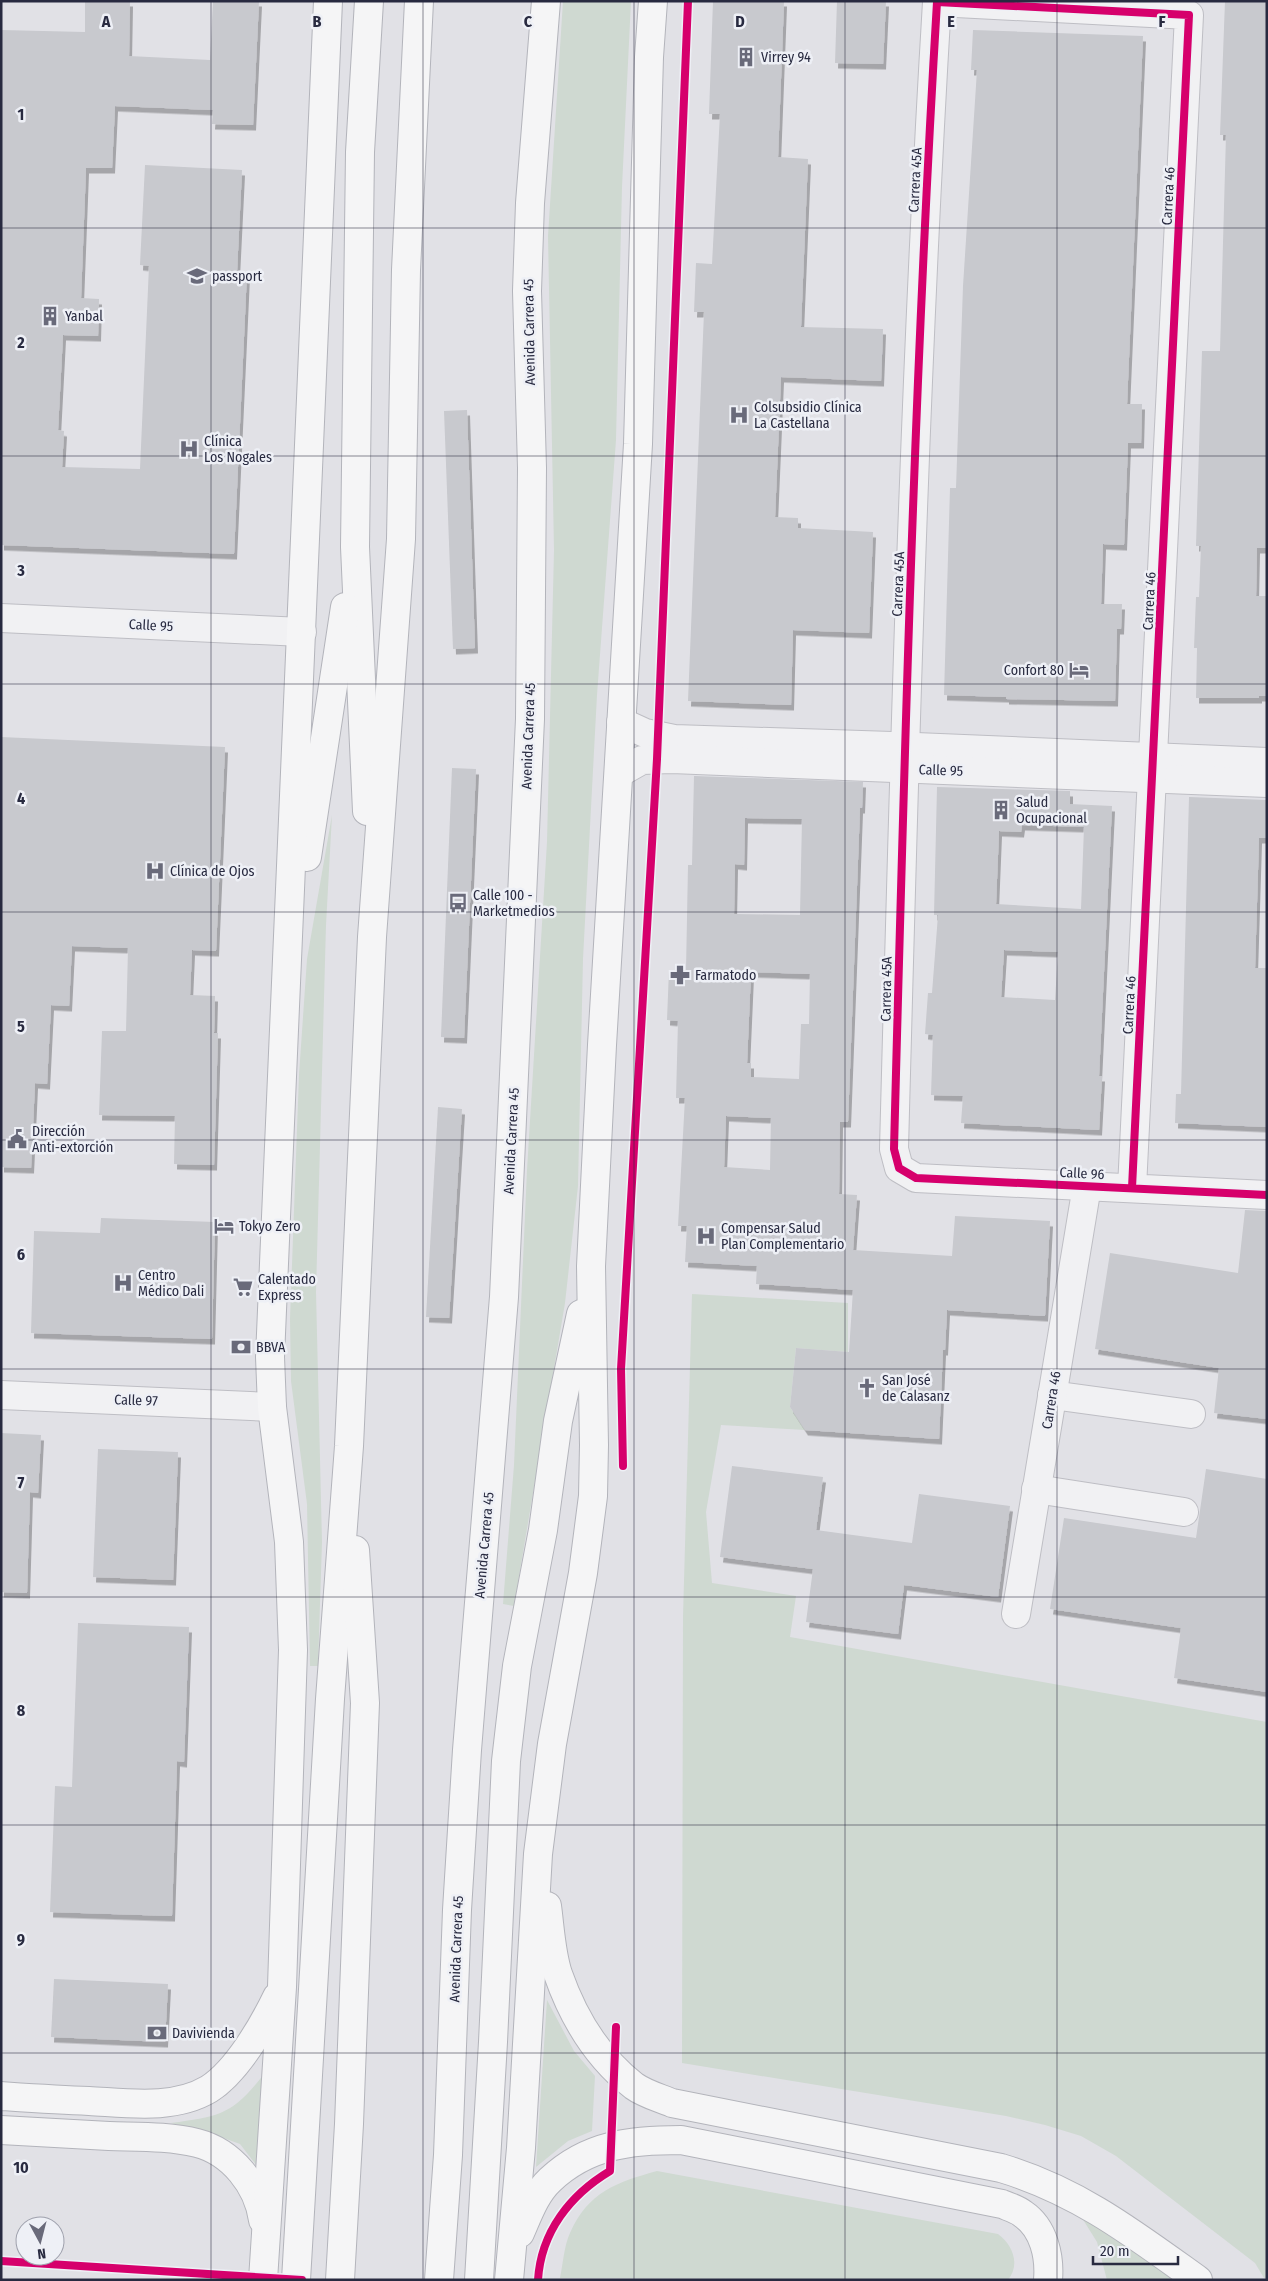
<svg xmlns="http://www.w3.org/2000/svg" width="1268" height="2281" font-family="'Fira Sans Condensed',sans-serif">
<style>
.green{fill:#cfd9d1}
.building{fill:#c8c9ce;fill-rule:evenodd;filter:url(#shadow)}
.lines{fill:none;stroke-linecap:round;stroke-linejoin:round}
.minor-casing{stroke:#bebec4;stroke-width:30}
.highway-casing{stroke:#b3b4bb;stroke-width:30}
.minor{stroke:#f1f1f3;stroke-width:28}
.highway{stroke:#f5f5f6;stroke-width:28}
.cycleway-casing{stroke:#eef0f6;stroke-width:11}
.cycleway{stroke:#d6006c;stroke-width:8}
.grid{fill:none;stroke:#282a40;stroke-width:1;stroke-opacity:0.55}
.labels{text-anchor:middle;stroke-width:5;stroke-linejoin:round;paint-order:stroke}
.poi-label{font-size:14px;fill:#282a40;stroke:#eef0f6;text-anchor:start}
.street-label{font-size:14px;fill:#282a40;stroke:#eef0f6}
.grid-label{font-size:16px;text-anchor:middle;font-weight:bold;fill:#282a40;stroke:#eef0f6;stroke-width:5;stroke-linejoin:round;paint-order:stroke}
</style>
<defs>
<filter id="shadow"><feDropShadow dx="3" dy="5.5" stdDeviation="0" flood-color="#0004"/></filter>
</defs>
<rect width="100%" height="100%" fill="#e1e1e6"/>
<g class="green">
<polygon points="563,1 631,1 622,187 616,440 597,695 583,959 578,1186 565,1303 514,1606 503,1604 514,1465 527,1170 547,842 554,550 548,236"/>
<polygon points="332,815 326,925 316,1292 322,1542 318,1666 310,1666 307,1504 291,1381 290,1319 299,1075 307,959"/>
<polygon points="692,1294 848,1303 848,1352 796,1348 790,1407 805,1430 721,1425 706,1512 712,1583 796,1596 790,1637 1267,1722 1267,2278 1264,2278 1255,2263 1116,2156 1081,2136 1045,2125 1006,2116 682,2063 683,1617"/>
<polygon points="547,2000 574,2051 595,2076 592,2131 568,2141 536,2167"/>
<path d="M264,2074L263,2174L240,2144L215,2135L171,2123C220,2116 232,2115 264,2074Z"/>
<path d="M657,2171L998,2234C1012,2244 1021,2264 1008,2280L560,2278C563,2264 564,2246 570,2233C588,2192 617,2182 657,2171Z"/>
<polygon points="1077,2210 1178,2280 1107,2280 1097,2242"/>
</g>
<g class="building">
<polygon points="85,1 130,1 129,56 210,60 213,1 259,1 253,125 212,124 213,110 115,106 112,168 86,168 81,298 99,299 98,336 63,335 58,430 64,431 62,467 140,469 149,266 140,265 145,165 242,170 237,272 247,272 234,554 1,545 1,30 85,32"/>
<polygon points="713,1 784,1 778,157 808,159 801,327 883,329 881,381 781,377 775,517 798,518 798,528 873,532 869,633 793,630 791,705 688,701 704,312 694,312 696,263 712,264 720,114 709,114"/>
<polygon points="837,1 886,1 883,64 835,63"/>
<polygon points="1225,1 1267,1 1267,548 1257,548 1256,596 1267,596 1267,696 1259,696 1259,698 1196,698 1197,648 1194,648 1196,597 1199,597 1201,546 1196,546 1202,351 1220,351 1226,135 1220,135"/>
<polygon points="973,30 1143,36 1127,404 1142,404 1141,443 1128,443 1124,545 1103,544 1101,604 1122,604 1121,629 1117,629 1115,701 1006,699 1006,697 944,695 950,488 956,488 963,286 977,70 971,70"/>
<polygon points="467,410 475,648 453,649 444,411"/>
<polygon points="1,737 225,747 216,951 192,950 190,995 215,996 214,1033 218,1033 214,1165 174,1164 175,1116 99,1115 102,1031 126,1031 128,948 72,946 69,1006 51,1005 47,1084 35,1083 31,1168 1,1167"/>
<polygon points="452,768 476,769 464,1038 441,1037"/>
<path d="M694,776L863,782L862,808H860L848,1122H840L839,1194L857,1195L853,1250L952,1256L955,1216L1050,1221L1045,1316L947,1310L945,1350H943L939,1439L805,1430L790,1407L796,1348L849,1352L853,1290L756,1284L757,1266L685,1262L687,1226H678L685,1098H676L678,1021L667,1020L669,970H686L688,865H692ZM745,818L802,819L800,915L734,914L735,864L744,865ZM751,972L810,974L809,1024H801L799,1079L751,1077V1063H747ZM726,1116L771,1118L770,1170L724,1167Z"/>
<path d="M937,787L1070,791V804L1112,806L1099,1076H1102L1099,1130L961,1123L963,1096L931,1095L933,1035L925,1034L928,993H932L938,915H934ZM1022,825L1084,827L1081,909L996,904L999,831L1021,832ZM1004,950L1058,952L1055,1000L1001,997Z"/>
<polygon points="1189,797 1267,800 1267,838 1259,838 1255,968 1267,968 1267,1127 1175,1123 1176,1094 1181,1094"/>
<polygon points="438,1107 462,1109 449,1318 426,1317"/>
<polygon points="1245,1210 1267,1211 1267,1419 1214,1413 1219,1368 1095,1349 1110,1253 1238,1273"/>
<polygon points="101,1218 215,1222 212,1339 31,1333 34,1231 100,1233"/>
<polygon points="1,1433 41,1435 38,1493 30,1492 27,1593 1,1592"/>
<polygon points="98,1449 178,1452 173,1580 93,1577"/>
<polygon points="732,1466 823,1477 816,1530 912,1543 919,1494 1010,1506 998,1597 904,1585 898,1634 806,1622 813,1569 720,1557"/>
<polygon points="1206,1469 1267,1479 1267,1692 1174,1678 1181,1628 1050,1609 1064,1518 1196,1538"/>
<polygon points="78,1623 189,1627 184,1762 177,1761 172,1916 50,1912 55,1786 72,1787"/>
<polygon points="54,1979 168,1984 165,2042 51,2037"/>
</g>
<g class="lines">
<defs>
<g id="minor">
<polyline points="1,618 302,632"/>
<polyline points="621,722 645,733 674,739 892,746 1267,762"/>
<polyline points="619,773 642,760 672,759 1267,783"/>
<path d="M1132,1188L1189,15L937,2C914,384 904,767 894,1149L899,1168L916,1178L1267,1195"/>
<polyline points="1,1395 272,1407"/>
<polyline points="1052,1395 1191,1414"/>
<polyline points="1036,1489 1184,1512"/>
<polyline points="1016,1614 1087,1186"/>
</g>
<g id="highway">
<polyline points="367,811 355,547 360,152 369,1"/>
<polyline points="307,857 345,607"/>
<path d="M547,1906C550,1928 551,1953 558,1974C573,2017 598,2058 634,2086C645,2094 660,2098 672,2103L1001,2168C1078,2191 1134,2234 1198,2280"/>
<path d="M1,2096C31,2098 60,2100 89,2101C128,2103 174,2110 209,2089C237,2071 263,2026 277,1997"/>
<path d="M1,2130C37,2132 73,2134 109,2136C137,2137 169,2136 197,2143C232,2152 258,2185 263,2220"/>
<path d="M520,2233C528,2215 535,2194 550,2180C588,2144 632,2140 681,2140L1002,2204C1009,2207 1017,2209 1023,2214C1044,2228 1050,2257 1048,2280"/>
<polyline points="263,2280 282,1987 293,1650 289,1542 272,1407 270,1357 328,1"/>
<polyline points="296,2280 330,1699 349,1446 372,937 401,539 406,270 419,1"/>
<polyline points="340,2280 349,2124 365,1703 355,1550"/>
<polyline points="439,2280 448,2155 457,1910 467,1750 504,1297 530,719 532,468 527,291 530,203 546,1"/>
<polyline points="479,2280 493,2042 506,1761 517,1666 543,1530 558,1421 581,1314"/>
<polyline points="509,2280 521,2148 538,1854 552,1744 583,1573 593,1496 594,1445 591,1266 602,1045 638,444 649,57 653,1"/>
</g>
</defs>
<use href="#minor" class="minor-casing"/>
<use href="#highway" class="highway-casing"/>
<use href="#minor" class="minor"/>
<use href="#highway" class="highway"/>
<defs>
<g id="cycleway">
<path d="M1132,1188L1189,15L937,2C914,384 904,767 894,1149L899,1168L916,1178L1267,1195"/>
<polyline points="623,1466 621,1369 657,759 688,1"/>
<polyline points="1,2261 302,2280"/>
<path d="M538,2280C541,2232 570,2195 610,2171L616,2027"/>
</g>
</defs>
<use href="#cycleway" class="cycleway-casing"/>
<use href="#cycleway" class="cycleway"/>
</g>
<path class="grid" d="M211,1V2280M423,1V2280M634,1V2280M845,1V2280M1057,1V2280M1,228H1267M1,456H1267M1,684H1267M1,912H1267M1,1140H1267M1,1369H1267M1,1597H1267M1,1825H1267M1,2053H1267"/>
<defs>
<symbol id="building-bare" viewBox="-9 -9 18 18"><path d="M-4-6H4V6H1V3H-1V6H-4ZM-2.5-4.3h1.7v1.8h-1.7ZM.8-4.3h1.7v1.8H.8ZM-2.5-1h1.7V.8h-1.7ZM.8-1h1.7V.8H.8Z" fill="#696a7a" stroke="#eef0f6" stroke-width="2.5" paint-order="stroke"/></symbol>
<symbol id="university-bare" viewBox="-9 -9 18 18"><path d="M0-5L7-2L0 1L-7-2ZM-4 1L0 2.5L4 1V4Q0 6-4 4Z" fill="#696a7a" stroke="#eef0f6" stroke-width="2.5" paint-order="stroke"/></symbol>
<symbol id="hospital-bare" viewBox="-9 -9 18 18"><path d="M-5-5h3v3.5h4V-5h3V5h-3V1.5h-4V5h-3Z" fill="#696a7a" stroke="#eef0f6" stroke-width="2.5" paint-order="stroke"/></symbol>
<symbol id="hotel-bare" viewBox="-9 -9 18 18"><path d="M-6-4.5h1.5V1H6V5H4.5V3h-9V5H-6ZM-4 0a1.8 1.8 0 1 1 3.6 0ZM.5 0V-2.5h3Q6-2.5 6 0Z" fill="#696a7a" stroke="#eef0f6" stroke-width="2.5" paint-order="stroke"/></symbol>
<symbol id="bus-bare" viewBox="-9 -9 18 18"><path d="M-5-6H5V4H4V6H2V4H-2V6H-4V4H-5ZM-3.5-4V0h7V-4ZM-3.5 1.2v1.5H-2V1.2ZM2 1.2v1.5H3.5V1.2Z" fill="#696a7a" stroke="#eef0f6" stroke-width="2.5" paint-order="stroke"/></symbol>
<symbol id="pharmacy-bare" viewBox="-9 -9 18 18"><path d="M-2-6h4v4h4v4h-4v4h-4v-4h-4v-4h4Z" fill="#696a7a" stroke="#eef0f6" stroke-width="2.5" paint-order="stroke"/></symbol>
<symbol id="civic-bare" viewBox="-9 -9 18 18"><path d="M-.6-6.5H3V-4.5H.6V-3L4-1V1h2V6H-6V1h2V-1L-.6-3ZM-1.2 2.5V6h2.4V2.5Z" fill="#696a7a" stroke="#eef0f6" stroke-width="2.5" paint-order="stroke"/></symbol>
<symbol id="supermarket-bare" viewBox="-9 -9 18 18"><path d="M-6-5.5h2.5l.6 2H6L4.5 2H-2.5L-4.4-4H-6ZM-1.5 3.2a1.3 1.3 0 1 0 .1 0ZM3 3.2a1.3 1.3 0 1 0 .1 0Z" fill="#696a7a" stroke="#eef0f6" stroke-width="2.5" paint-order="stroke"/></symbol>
<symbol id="bank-bare" viewBox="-9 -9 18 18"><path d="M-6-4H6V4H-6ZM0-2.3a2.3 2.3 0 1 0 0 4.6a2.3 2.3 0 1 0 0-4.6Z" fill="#696a7a" stroke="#eef0f6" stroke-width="2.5" paint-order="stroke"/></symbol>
<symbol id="church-bare" viewBox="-9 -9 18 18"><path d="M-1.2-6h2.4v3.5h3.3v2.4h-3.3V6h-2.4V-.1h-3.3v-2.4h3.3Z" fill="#696a7a" stroke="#eef0f6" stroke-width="2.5" paint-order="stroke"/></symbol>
</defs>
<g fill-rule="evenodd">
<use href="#building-bare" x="732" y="43" width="28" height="28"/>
<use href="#university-bare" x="183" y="262" width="28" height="28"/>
<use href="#building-bare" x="36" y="302" width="28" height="28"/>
<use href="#hospital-bare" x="725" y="401" width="28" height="28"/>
<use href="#hospital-bare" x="175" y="435" width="28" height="28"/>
<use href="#hotel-bare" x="1065" y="656" width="28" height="28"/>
<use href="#building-bare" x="987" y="796" width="28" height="28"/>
<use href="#hospital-bare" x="141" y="857" width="28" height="28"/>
<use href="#bus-bare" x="444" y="889" width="28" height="28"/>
<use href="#pharmacy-bare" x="666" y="961" width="28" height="28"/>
<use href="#civic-bare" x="3" y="1125" width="28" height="28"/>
<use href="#hotel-bare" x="210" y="1212" width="28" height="28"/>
<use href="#hospital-bare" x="692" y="1222" width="28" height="28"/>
<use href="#hospital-bare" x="109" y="1269" width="28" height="28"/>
<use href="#supermarket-bare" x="229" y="1273" width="28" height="28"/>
<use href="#bank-bare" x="227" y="1333" width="28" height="28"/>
<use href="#church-bare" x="853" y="1374" width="28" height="28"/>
<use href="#bank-bare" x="143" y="2019" width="28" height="28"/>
</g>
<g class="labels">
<g class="poi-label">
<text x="761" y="62">Virrey 94</text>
<text x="212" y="281">passport</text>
<text x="65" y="321">Yanbal</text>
<text x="754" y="412">Colsubsidio Clínica<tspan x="754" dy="16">La Castellana</tspan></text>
<text x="204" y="446">Clínica<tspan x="204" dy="16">Los Nogales</tspan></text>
<text x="1064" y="675" text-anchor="end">Confort 80</text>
<text x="1016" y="807">Salud<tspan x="1016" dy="16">Ocupacional</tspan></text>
<text x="170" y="876">Clínica de Ojos</text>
<text x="473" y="900">Calle 100 -<tspan x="473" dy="16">Marketmedios</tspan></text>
<text x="695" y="980">Farmatodo</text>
<text x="32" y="1136">Dirección<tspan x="32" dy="16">Anti-extorción</tspan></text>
<text x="239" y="1231">Tokyo Zero</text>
<text x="721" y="1233">Compensar Salud<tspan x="721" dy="16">Plan Complementario</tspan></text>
<text x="138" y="1280">Centro<tspan x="138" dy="16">Médico Dali</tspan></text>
<text x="258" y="1284">Calentado<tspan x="258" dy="16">Express</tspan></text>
<text x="256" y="1352">BBVA</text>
<text x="882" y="1385">San José<tspan x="882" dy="16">de Calasanz</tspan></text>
<text x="172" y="2038">Davivienda</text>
</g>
<g class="street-label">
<text transform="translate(915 180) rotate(-87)" y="5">Carrera 45A</text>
<text transform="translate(1168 196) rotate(-87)" y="5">Carrera 46</text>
<text transform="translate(529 332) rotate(-91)" y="5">Avenida Carrera 45</text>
<text transform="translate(898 584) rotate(-88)" y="5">Carrera 45A</text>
<text transform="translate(1149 601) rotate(-87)" y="5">Carrera 46</text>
<text transform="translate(151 625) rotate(3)" y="5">Calle 95</text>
<text transform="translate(528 736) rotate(-88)" y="5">Avenida Carrera 45</text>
<text transform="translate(941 770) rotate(2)" y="5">Calle 95</text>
<text transform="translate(886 989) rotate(-89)" y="5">Carrera 45A</text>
<text transform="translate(1129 1005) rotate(-87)" y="5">Carrera 46</text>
<text transform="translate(511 1141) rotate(-87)" y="5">Avenida Carrera 45</text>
<text transform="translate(1082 1173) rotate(3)" y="5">Calle 96</text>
<text transform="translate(136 1400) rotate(2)" y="5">Calle 97</text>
<text transform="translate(1051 1400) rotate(-81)" y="5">Carrera 46</text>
<text transform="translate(484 1545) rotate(-85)" y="5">Avenida Carrera 45</text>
<text transform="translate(456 1949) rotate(-88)" y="5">Avenida Carrera 45</text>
</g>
</g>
<g class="grid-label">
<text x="106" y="27">A</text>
<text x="317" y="27">B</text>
<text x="528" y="27">C</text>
<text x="740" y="27">D</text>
<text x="951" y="27">E</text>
<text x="1162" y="27">F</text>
<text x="21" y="120">1</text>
<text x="21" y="348">2</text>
<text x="21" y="576">3</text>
<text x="21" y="804">4</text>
<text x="21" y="1032">5</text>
<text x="21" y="1260">6</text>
<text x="21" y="1488">7</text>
<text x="21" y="1716">8</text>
<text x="21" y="1945">9</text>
<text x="21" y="2173">10</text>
</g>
<rect width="1268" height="2281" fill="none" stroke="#282a40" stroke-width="5"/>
<g transform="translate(40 2241) rotate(173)"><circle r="24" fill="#eef0f6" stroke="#9fa1ad"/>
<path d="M0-4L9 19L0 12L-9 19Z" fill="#696a7a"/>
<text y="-8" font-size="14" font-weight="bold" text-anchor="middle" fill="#282a40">N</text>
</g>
<path d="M1093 2256v8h85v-8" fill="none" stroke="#282a40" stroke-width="2.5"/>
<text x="1100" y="2256" font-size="15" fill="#282a40" stroke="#eef0f6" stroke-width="4" paint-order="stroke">20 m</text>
</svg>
